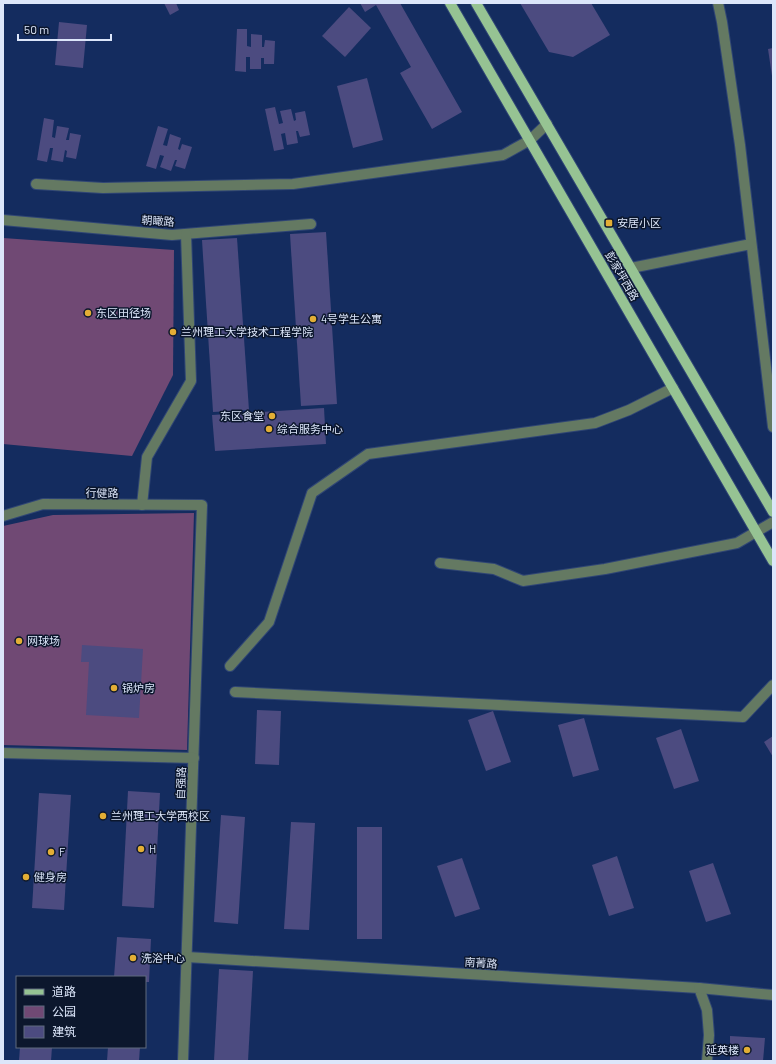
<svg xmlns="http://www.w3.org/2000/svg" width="776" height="1064" font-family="Barlow,'Noto Sans SC',sans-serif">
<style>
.green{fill:#704974}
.building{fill:#4c4b80}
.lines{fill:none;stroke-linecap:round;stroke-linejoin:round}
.minor-casing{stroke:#304675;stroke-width:12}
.major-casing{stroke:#304675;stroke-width:12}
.minor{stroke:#647962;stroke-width:10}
.major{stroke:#96c393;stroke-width:10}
.poi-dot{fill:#e3ae35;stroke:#0c172d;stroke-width:1.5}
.labels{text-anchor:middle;stroke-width:3;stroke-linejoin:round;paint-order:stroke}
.street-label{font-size:11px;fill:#dce6fa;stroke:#0c172d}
.poi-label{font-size:11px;fill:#dce6fa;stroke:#0c172d;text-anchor:start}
</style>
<rect width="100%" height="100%" fill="#142c5f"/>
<g class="green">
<polygon points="3,238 174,250 173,375 132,456 3,444"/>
<polygon points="194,513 187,750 3,745 3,526 53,515"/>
</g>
<g class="building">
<polygon points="164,3 176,3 179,10 170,15"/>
<polygon points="360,3 400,3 462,112 432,129 400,73 411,67 376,5 365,12"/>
<polygon points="520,3 591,3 610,35 573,57 549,52"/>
<polygon points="349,7 371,28 345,57 322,36"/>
<polygon points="59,22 87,25 83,68 55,65"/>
<polygon points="237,29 247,29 247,46 251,47 251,34 262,35 262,47 264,47 265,40 275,41 274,64 264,64 264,58 261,58 261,69 250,69 250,57 246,57 246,72 235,71"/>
<polygon points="773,48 773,76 772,76 768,49"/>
<polygon points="367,78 383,140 353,148 337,86"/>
<polygon points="275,107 279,124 283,123 280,111 291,109 294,121 296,120 295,113 305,111 310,135 300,137 298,131 296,131 298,143 287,145 285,133 281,134 284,149 274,151 265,109"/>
<polygon points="44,118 54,120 52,137 55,138 57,126 69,128 66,140 69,140 70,133 81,135 76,159 66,157 67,151 65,150 63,162 51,160 53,148 50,148 47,162 37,160"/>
<polygon points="158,126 168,129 163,145 167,146 170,134 181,138 178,149 180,150 182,144 192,147 185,169 175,166 177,160 175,160 171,171 160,167 164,156 160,155 156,169 146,166"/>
<polygon points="326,232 337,404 301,406 290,234"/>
<polygon points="237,238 249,410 213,412 202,240"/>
<polygon points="324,408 326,444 215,451 212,415"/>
<polygon points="82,645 143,649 139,718 86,715 89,662 81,662"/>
<polygon points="257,710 281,711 279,765 255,764"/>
<polygon points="493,711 511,762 486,771 468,720"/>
<polygon points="584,718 599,770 573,777 558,725"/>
<polygon points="681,729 699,781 674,789 656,738"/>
<polygon points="773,736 773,757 764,742"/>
<polygon points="128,791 160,793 154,908 122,906"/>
<polygon points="39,793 71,795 64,910 32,908"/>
<polygon points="221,815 245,817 238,924 214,922"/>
<polygon points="291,822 315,823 309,930 284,929"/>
<rect x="357" y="827" width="25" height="112"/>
<polygon points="617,856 634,908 609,916 592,865"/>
<polygon points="462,858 480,909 455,917 437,866"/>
<polygon points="713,863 731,914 706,922 689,871"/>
<polygon points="117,937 151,939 149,982 145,982 145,977 114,977"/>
<polygon points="219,969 253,971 248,1061 214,1061"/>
<polygon points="730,1036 765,1038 763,1061 730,1061"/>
<polygon points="20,1047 52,1047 51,1061 19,1061"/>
<polygon points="108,1047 140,1047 139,1061 107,1061"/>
</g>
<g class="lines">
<defs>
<g id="minor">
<polyline points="718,3 722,22 740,145 773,427"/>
<polyline points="36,184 103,188 293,184 503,155 530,140 547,124"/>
<polyline points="3,220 172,235 311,224"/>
<polyline points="631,268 751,244"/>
<polyline points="142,505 147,457 191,381 186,234"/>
<polyline points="3,516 43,504 202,505 183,1061"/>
<polyline points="440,563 494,569 523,581 605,569 737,543 773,522"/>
<polyline points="230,666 269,622 312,493 368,454 595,423 629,410 673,388"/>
<polyline points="235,692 743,717 773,685"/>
<polyline points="3,753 194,758"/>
<polyline points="187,957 699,988 707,1010 709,1035 707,1061"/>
<polyline points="699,988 773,995"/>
</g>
<g id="major">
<polyline points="450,3 773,561"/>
<polyline points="476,3 773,512"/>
</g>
</defs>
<use href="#minor" class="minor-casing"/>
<use href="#major" class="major-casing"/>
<use href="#minor" class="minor"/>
<use href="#major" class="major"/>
</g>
<g class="poi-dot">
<rect x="605" y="219" width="8" height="8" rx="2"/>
<circle cx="88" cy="313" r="4"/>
<circle cx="313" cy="319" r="4"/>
<circle cx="173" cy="332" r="4"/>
<circle cx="272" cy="416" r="4"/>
<circle cx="269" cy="429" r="4"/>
<circle cx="19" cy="641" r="4"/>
<circle cx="114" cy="688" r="4"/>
<circle cx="103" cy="816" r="4"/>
<circle cx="141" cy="849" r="4"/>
<circle cx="51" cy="852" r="4"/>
<circle cx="26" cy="877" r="4"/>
<circle cx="133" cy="958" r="4"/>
<circle cx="747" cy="1050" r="4"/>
</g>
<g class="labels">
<g class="street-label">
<text transform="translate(158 221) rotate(4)" y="4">朝瞰路</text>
<text transform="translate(622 276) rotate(60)" y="4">彭家坪西路</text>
<text x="102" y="497">行健路</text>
<text transform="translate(181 783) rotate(-88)" y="4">自强路</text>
<text transform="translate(481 963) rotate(4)" y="4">南菁路</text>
</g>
<g class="poi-label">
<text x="617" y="227">安居小区</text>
<text x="96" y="317">东区田径场</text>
<text x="321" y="323">4号学生公寓</text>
<text x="181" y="336">兰州理工大学技术工程学院</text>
<text x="264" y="420" text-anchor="end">东区食堂</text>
<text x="277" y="433">综合服务中心</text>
<text x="27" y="645">网球场</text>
<text x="122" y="692">锅炉房</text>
<text x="111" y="820">兰州理工大学西校区</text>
<text x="149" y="853">H</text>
<text x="59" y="856">F</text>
<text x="34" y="881">健身房</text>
<text x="141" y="962">洗浴中心</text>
<text x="739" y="1054" text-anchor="end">延英楼</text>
</g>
</g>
<rect width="776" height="1064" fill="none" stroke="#dce6fa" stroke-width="8"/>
<rect x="16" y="976" width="130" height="72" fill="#0c172d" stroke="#5f6a7f"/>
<rect x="24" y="989" width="20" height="6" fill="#96c393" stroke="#5f6a7f"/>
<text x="52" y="996" font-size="12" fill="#dce6fa">道路</text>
<rect x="24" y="1006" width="20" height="12" fill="#704974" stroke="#5f6a7f"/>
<text x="52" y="1016" font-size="12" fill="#dce6fa">公园</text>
<rect x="24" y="1026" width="20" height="12" fill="#4c4b80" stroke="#5f6a7f"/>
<text x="52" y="1036" font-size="12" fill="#dce6fa">建筑</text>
<path d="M18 34v6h93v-6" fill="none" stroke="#dce6fa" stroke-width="2"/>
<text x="24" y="34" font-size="12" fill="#dce6fa" stroke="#0c172d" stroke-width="3" paint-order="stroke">50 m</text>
</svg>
